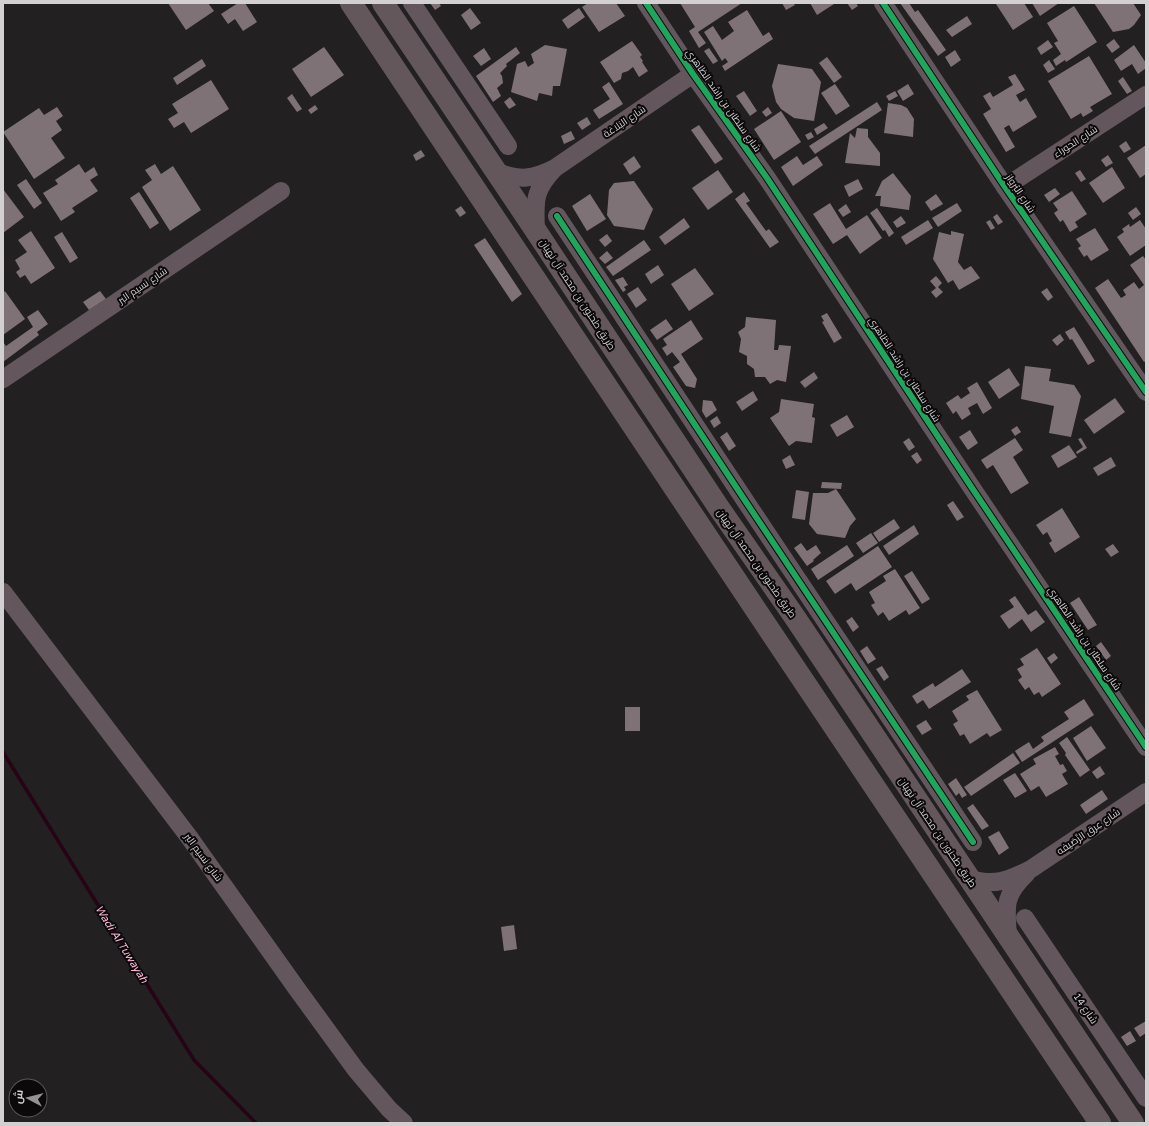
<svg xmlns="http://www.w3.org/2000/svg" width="1149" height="1126" font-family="'Varela Round',Cairo,sans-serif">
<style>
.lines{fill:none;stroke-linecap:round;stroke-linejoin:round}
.stream{stroke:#260315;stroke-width:3.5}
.building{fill:#7f7277}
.minor{stroke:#63565c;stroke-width:18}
.major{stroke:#64575c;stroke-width:22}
.cycleway-casing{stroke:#0c090a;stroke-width:8}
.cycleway{stroke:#20a55d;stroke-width:6}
.labels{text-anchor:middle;stroke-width:4;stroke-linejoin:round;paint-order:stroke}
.street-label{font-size:10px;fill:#d3d0d1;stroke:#0c090a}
.water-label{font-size:11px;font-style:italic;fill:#fab6d4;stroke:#0c090a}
</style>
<rect width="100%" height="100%" fill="#232021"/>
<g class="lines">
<polyline class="stream" points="3,752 194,1060 256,1123"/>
</g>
<g class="building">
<polygon points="168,3 208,3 214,11 186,30"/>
<polygon points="238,3 245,3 257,22 243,31 235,19 228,24 221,14"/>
<polygon points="430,3 439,3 441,6 435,10"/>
<polygon points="588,3 616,3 625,16 599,32 582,7"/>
<polygon points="680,3 742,3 698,32 706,43 699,48 689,31 695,27"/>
<polygon points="782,3 793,3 795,5 786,10"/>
<polygon points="810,3 833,3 834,4 817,15"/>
<polygon points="847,3 856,3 858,6 852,10"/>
<polygon points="900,3 909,3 915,12 918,10 946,50 938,56"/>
<polygon points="997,3 1024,3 1033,17 1013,30 996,4"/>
<polygon points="1032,3 1059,3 1040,16"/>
<polygon points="1094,3 1133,3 1141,15 1134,25 1129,29 1113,32"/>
<polygon points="1074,6 1097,42 1066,62 1065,60 1056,66 1053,60 1061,54 1054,43 1058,41 1047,23"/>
<polygon points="470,8 481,23 471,30 461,15"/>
<polygon points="579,8 585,17 568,29 562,20"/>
<polygon points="747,10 763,36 769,32 773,39 725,71 722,66 728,62 725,58 722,61 704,32 713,26 722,40 734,31 728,22"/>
<polygon points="967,16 972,24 952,37 946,30"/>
<polygon points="1114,39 1120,47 1112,53 1106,45"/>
<polygon points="1048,40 1053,47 1041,55 1037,48"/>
<polygon points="632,41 642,55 640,57 643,61 642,62 648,71 639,77 633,67 628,71 622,73 621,79 614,83 600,62"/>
<polygon points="545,45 567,49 560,86 553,86 552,96 539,93 537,101 511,92 517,64 525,61 528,67 534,63 531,54"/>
<polygon points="1134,45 1146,63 1146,68 1138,74 1132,64 1121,71 1114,60"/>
<polygon points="324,47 344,75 311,97 292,69"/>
<polygon points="516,47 520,53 506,64 507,66 500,73 502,76 503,83 497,88 501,96 493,102 476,76"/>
<polygon points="484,48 491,59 481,66 473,56"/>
<polygon points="709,48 718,61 713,64 704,51"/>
<polygon points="955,50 961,60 951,67 945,57"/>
<polygon points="1089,56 1112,94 1090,107 1093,111 1083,117 1081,113 1071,119 1048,81"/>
<polygon points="827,57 842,77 834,83 819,63"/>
<polygon points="202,59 206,66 177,85 173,78"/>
<polygon points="1049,60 1055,69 1048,73 1043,65"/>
<polygon points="778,64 812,69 821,82 814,121 794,118 781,109 776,102 772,86"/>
<polygon points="1015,74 1025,90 1016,95 1020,102 1026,98 1037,117 1013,132 1009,125 1004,128 1015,147 1006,152 983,114 991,109 983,96 990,92 993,97 1013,85 1008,77"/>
<polygon points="1123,77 1132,91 1127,94 1118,81"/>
<polygon points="211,80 229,109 191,133 184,122 174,128 168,119 178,113 172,104"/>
<polygon points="609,82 623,104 599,119 593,110 610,99 602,87"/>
<polygon points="835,84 850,106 836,115 821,93"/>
<polygon points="908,84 914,94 903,101 897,91"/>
<polygon points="744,91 757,111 750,116 736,96"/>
<polygon points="895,91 898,96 889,101 886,96"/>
<polygon points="292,94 302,109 297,112 287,98"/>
<polygon points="510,97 516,105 509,109 504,102"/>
<polygon points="877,102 882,110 815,154 809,146"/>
<polygon points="888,103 901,105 907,108 914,119 913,137 884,133"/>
<polygon points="315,105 318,109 311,114 308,110"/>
<polygon points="57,107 63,116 56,121 62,130 51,138 65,158 34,179 3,132 39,108 44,115"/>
<polygon points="768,107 772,113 766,117 762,112"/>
<polygon points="781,111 801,142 774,160 754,129"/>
<polygon points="587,117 591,124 582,130 577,123"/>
<polygon points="824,123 828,128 817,135 814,129"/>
<polygon points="699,125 723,159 715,164 691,130"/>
<polygon points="857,128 868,129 868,137 880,153 880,166 845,163 850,133 855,138"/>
<polygon points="571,131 575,139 564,144 561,136"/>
<polygon points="811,132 814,137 808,140 805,135"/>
<polygon points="1126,141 1131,149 1124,153 1119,146"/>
<polygon points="1146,145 1146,174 1140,178 1127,158"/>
<polygon points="421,150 425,156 416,161 413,155"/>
<polygon points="1108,155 1113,163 1106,167 1101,160"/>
<polygon points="634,156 641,167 630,175 623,164"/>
<polygon points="797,156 803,165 817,156 823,165 793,186 781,167"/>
<polygon points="79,164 85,173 94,167 98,175 90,180 98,191 72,208 75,212 61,221 43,193 58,184 55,180"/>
<polygon points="155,164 161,174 173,166 201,210 170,231 142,187 152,180 145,170"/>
<polygon points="1112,167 1125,188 1103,203 1089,183"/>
<polygon points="718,170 733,192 708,210 692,188"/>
<polygon points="1080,170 1086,179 1081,182 1075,173"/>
<polygon points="893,173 911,196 909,210 880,206 881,196 875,196 882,181"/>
<polygon points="26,179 42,203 34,209 17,185"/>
<polygon points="858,179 863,189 849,197 844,186"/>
<polygon points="634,181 653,209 644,230 614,226 607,215 609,190 614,183"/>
<polygon points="1055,188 1060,194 1049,202 1044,195"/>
<polygon points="3,189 24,217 3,233"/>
<polygon points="1072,191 1087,214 1075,222 1078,227 1070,232 1063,220 1060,222 1054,213 1058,210 1053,203"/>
<polygon points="139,192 159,223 150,229 130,198"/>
<polygon points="744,192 750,201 746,203 766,231 769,229 779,242 770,248 735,199"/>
<polygon points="590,194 606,219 587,231 572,206"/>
<polygon points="936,194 943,204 931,211 925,202"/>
<polygon points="830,203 846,229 867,215 882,238 860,254 847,235 833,244 813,214"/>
<polygon points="957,203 962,211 938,227 932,218"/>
<polygon points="846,204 851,212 843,217 838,210"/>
<polygon points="461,206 466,213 460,217 455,210"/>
<polygon points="1136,207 1141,214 1133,220 1128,213"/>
<polygon points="877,208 894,233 889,237 885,230 883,231 870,213"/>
<polygon points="997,214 1003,222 998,225 993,217"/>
<polygon points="901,216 906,223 897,228 893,222"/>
<polygon points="684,218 690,227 665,245 659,237"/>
<polygon points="928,220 933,228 906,245 901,237"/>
<polygon points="990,220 995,228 991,230 986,222"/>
<polygon points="1140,220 1146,229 1146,245 1130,256 1117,237 1124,232 1122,229 1129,224 1130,227"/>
<polygon points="1095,228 1109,250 1091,261 1087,255 1084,257 1078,248 1081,246 1076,239"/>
<polygon points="31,231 55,268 31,284 25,275 20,278 16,272 20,269 15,260 27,252 18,240"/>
<polygon points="951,231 964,234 958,262 964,270 971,266 980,278 959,290 953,280 948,283 933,259 939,232 951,235"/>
<polygon points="62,232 78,258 70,263 54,237"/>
<polygon points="607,234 612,241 605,247 599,240"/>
<polygon points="485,238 522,294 512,302 474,245"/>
<polygon points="644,240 651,250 613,276 606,267"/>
<polygon points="607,251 613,258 605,264 599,258"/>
<polygon points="1143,256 1146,260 1146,361 1144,362 1095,288 1108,279 1121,298 1126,295 1123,290 1134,282 1139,289 1144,285 1130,265"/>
<polygon points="658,265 664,275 651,284 645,274"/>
<polygon points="695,268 714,294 689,311 671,284"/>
<polygon points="936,276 942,283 938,287 943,292 936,298 931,292 936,288 930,281"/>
<polygon points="623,277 628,285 624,287 626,290 623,292 615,280"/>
<polygon points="638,287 647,300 636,308 627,294"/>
<polygon points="1047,288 1053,297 1048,301 1041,292"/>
<polygon points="5,291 25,319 3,335 3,293"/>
<polygon points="100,291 106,299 89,310 83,302"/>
<polygon points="38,310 48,324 37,332 39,335 3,362 3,342 6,346 33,327 27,317"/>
<polygon points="827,313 842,338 834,343 822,322 824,321 821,316"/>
<polygon points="746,317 776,320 774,350 778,350 779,345 791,346 786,382 777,380 770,384 765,377 755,377 754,369 747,364 747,356 739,352 741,339 738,332 745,327"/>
<polygon points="666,319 673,329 657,340 650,330"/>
<polygon points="691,320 703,339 681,354 697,379 695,388 686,386 673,367 680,362 672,352 667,356 662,348 667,345 663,339"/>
<polygon points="1074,327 1095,361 1088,365 1072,339 1070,340 1065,332"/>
<polygon points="1060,334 1064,340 1057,346 1052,340"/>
<polygon points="1025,366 1051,369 1049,381 1074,385 1081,396 1071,437 1049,433 1054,406 1021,399"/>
<polygon points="1009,368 1020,385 999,399 988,382"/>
<polygon points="814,372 818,378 805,388 800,382"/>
<polygon points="977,382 992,408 983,414 977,403 968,408 971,414 962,420 956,411 953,414 946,403 958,395 961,399 970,393 967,388"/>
<polygon points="753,391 758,400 742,411 736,402"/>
<polygon points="1115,398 1125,412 1094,434 1084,420"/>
<polygon points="781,399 814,404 812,417 815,418 812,443 796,441 789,446 770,418 779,412"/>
<polygon points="703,400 712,401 717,410 706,418 702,411"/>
<polygon points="847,415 854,427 837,437 830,425"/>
<polygon points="717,416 721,423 714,428 710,421"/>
<polygon points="1017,426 1021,432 1015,436 1011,430"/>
<polygon points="970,430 978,443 968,450 959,437"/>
<polygon points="727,432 736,446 729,451 720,437"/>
<polygon points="909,438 915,447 909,451 903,442"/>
<polygon points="1015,438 1023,450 1013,457 1029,483 1011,494 993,465 987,469 981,460"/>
<polygon points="1081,438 1087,448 1077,454 1076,452 1083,447 1078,439"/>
<polygon points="1069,445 1077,457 1058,468 1051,456"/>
<polygon points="917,452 922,460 917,464 911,456"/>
<polygon points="790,455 795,465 786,469 782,460"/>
<polygon points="1111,457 1116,466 1098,476 1093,468"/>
<polygon points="822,482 842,483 841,489 821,488"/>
<polygon points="836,489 856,519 850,526 845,538 817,534 809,524 813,493 828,493"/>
<polygon points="796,490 809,492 805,520 792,518"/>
<polygon points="953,501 964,517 957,521 947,505"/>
<polygon points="1062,508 1080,537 1055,553 1049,543 1052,541 1047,532 1043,535 1036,525"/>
<polygon points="894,519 900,528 879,542 873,533"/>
<polygon points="914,525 919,534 889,555 883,546"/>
<polygon points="871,533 878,543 863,553 856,543"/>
<polygon points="801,543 807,551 816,545 821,553 813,560 814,561 807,566 794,548"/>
<polygon points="1113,544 1119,552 1111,557 1105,549"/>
<polygon points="847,545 854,556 818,580 811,569"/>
<polygon points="878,546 892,567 856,591 851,583 835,594 826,581"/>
<polygon points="895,569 920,608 909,615 906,610 889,621 883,612 878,616 871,605 875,603 869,592 886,581 883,576"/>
<polygon points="912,571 930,599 922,604 904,576"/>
<polygon points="1015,596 1028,615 1036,610 1045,622 1031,632 1022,619 1009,629 1000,616 1014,607 1009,600"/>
<polygon points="1079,597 1097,625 1088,630 1070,603"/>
<polygon points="852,617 859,627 853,632 846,621"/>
<polygon points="1101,642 1111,656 1106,660 1096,646"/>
<polygon points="867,646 876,659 868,664 860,651"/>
<polygon points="1037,648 1061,684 1042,697 1039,692 1034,695 1029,687 1025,690 1018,680 1022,677 1017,669 1024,665 1020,659"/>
<polygon points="1054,653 1058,658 1051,664 1047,658"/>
<polygon points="882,666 889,677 884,681 876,669"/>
<polygon points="962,669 971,682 929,709 923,700 917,704 912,696 933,683 935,687"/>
<polygon points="977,690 1002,730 990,737 987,733 970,744 964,734 960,736 953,724 958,721 952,711 969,700 966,696"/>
<polygon points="1084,699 1094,715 1022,762 1015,751 1029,742 1033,749 1044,741 1041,737 1069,719 1064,712"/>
<rect x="625" y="707" width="15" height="24"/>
<polygon points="926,720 932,729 922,735 916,726"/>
<polygon points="1091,726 1106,748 1087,761 1073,738"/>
<polygon points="1067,737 1090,770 1080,777 1065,755 1066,753 1059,743"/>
<polygon points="1055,747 1059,754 1055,756 1060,765 1063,764 1067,771 1062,774 1068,784 1046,797 1039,786 1031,791 1020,774 1036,764 1033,759"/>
<polygon points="1013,753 1020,763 971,796 964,787"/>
<polygon points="1100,766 1105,774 1097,779 1092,772"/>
<polygon points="1015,773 1027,791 1015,798 1003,780"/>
<polygon points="956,778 967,795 962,798 959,793 956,796 948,784"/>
<polygon points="1102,790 1108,799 1086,814 1080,805"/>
<polygon points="973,804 989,826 982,830 967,808"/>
<polygon points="999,831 1009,848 999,855 988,837"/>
<polygon points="514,925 517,949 504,951 501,927"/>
<polygon points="1146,1021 1146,1033 1140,1037 1134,1028"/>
<polygon points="1130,1031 1136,1041 1127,1046 1121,1037"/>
</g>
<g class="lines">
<g class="minor">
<polyline points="412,3 508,146"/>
<polyline points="646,3 693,74 767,178 972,488 1146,747"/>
<polyline points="883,3 1005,187 1146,392"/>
<path d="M497,172C520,181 533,179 555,168L693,74"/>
<polyline points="1005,187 1146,95"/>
<polyline points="557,216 746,502 973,842"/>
<path d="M536,231C535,202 533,191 554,169"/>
<polyline points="3,379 281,191"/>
<polyline points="3,592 189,837 297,989 356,1070 389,1109 404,1123"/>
<path d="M969,879C995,886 1007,881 1031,869L1146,792"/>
<polyline points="1025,918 1146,1098"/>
<path d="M1008,936C1006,907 1003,896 1026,874"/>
</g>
<g class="major">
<polyline points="351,3 760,616 1100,1123"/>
<polyline points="383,3 536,231 719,508 794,616 1133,1123"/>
</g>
<defs>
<g id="cycleway">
<polyline points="646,3 693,74 767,178 972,488 1146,747"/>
<polyline points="883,3 1005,187 1146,392"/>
<polyline points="557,216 746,502 973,842"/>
</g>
</defs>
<use href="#cycleway" class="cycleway-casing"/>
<use href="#cycleway" class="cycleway"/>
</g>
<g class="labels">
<g class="street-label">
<text transform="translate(724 100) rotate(55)" y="4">شارع سلطان بن راشد الظاهري</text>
<text transform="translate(624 121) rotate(-34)" y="4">شارع البَلاغة</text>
<text transform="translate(1075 141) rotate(-33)" y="4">شارع الحوراء</text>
<text transform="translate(1021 193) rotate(56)" y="4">شارع البُرواز</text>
<text transform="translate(142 285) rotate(-34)" y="4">شارع نسيم البر</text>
<text transform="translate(578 294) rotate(57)" y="4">طريق طحنون بن محمد آل نهيان</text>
<text transform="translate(905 369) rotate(57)" y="4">شارع سلطان بن راشد الظاهري</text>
<text transform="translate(757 563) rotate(55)" y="4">طريق طحنون بن محمد آل نهيان</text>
<text transform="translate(1085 638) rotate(56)" y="4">شارع سلطان بن راشد الظاهري</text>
<text transform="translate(1088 831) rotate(-34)" y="4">شارع عِرق الرِّصَيفه</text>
<text transform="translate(938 832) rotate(56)" y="4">طريق طحنون بن محمد آل نهيان</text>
<text transform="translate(204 857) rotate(54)" y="4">شارع نسيم البر</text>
<text transform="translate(1086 1008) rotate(56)" y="4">شارع 14</text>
</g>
<g class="water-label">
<text transform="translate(122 944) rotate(58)" y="4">Wadi Al Tuwayah</text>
</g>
</g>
<rect width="1149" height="1126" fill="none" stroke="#d3d0d1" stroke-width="8"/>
<g transform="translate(28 1098) rotate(277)"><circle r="19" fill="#0c090a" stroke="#5c595a"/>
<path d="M0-3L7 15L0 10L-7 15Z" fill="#959293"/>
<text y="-6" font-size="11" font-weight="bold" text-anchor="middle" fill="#d3d0d1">ش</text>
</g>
</svg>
